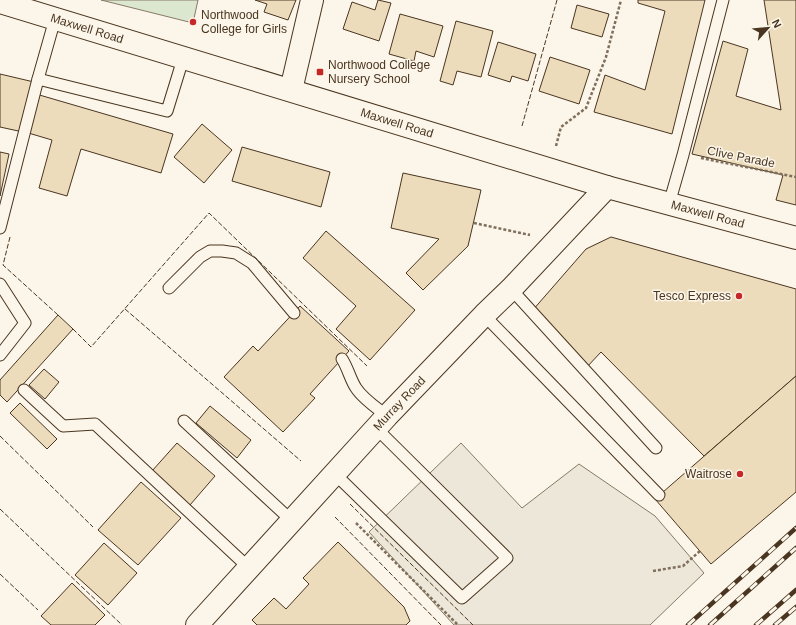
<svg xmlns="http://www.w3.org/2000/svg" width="796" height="625" font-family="Arial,sans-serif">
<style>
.green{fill:#dce7d0;stroke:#887966}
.parking{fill:#ede7d9;stroke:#887966}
.building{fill:#ecdcbc;stroke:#4a3520}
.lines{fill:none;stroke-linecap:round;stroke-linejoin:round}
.lane-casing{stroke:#4a3520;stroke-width:13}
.street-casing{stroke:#4a3520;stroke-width:24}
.path{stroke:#7f6f5c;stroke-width:2.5;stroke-dasharray:3 2;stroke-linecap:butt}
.lane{stroke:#fbf6e9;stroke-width:11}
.street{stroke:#fbf6e9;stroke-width:22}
.rail-casing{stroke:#4a3520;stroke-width:4.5}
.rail{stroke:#fbf6e9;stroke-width:3;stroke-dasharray:9;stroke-linecap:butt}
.fence{stroke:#4a3520;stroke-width:1;stroke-dasharray:5 2;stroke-linecap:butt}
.poi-dot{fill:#c62828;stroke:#fbf6e9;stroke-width:1.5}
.labels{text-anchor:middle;stroke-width:3;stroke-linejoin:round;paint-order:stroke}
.poi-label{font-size:12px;fill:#4a3520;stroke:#fbf6e9;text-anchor:start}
.street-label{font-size:12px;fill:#4a3520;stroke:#fbf6e9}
</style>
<rect width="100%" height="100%" fill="#fbf6e9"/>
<polygon class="green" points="101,0 198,0 193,23"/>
<polygon class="parking" points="461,443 522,508 579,464 655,516 704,573 650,625 454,625 369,532"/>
<g class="building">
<polygon points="255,0 296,0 288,20 264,12 267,4"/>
<polygon points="378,0 391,3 379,41 343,29 352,2 375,10"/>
<polygon points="638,0 705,0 672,134 594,112 605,75 645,90 665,11 638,3"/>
<polygon points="764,0 796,0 796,205 776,200 783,175 692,154 723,41 748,49 736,96 781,110"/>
<polygon points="577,5 609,14 602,37 571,28"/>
<polygon points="400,14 443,26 434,57 416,51 414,61 389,54"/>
<polygon points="456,21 493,31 481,77 457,71 453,85 440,81"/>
<polygon points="498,42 536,54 528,81 512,76 510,82 488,75"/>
<polygon points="550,57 590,70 579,104 539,91"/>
<polygon points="0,74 34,82 23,132 0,127"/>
<polygon points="36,94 173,134 161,173 81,149 67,196 39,188 52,140 25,132"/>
<polygon points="202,124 232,150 204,183 174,157"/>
<polygon points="242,147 330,172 321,207 232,181"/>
<polygon points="0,152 9,154 0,196"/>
<polygon points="403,173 481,190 468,246 423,290 406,273 439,239 391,228"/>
<polygon points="326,231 415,310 370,360 336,329 356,306 303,258"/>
<polygon points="611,237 796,289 796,376 704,456 601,352 586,368 532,311 586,249"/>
<polygon points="300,306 349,351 310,394 315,398 283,432 224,377 253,346 258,351"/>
<polygon points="58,315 73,329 7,402 0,395 0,380"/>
<polygon points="44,369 59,382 45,399 29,385"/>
<polygon points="796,376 796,492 711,564 655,499"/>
<polygon points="20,403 57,439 47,449 10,413"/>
<polygon points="210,406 251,440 237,458 196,423"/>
<polygon points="177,443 215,476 190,505 152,471"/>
<polygon points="141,482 181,518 138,565 98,530"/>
<polygon points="338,542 404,607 410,621 406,625 257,625 252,620 274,598 286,609 309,584 303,578"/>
<polygon points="104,543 137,573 108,605 75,575"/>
<polygon points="72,583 105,615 95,625 51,625 41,616"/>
</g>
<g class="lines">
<defs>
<g id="lane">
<polyline points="38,79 55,19"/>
<polyline points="669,204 683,155 723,0"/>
<polyline points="0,228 38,79 167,111 183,59"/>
<polyline points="0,284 25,323 0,355"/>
<polyline points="169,288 200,257 210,251 222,251 236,253 252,263 294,313"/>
<polyline points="511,289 656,448"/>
<polyline points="484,315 659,495"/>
<path d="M342,359C348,368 350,379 356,388C363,399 377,408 387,416"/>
<polyline points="24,390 63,426 95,424 249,568"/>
<polyline points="184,421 292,521"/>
<polyline points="335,474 462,598 507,558 376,428"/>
</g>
<g id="street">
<path id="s1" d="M0,2L607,187L796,238"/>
<polyline points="291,90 312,0"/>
<path id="s2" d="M197,625L387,416L484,315L511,289L607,187"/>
</g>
</defs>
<use href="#lane" class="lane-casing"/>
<use href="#street" class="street-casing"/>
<g class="path">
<polyline points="556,146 561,127 586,108 606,57 621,0"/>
<polyline points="701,158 796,177"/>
<polyline points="474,223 530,235"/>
<polyline points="356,523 458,625"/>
<polyline points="653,571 683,566 700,551"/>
</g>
<use href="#lane" class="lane"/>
<use href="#street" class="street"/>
<defs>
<g id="rail">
<polyline points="688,625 796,528"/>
<polyline points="710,625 796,548"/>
<polyline points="756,625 796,590"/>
<polyline points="775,625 796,607"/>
</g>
</defs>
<use href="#rail" class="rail-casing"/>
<use href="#rail" class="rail"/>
<g class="fence">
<polyline points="522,126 557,0"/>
<polyline points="10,237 3,265 58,315"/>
<polyline points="125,309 301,461"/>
<polyline points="73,329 91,347 209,213 367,366"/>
<polyline points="0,436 93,527"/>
<polyline points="350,504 473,625"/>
<polyline points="0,509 122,625"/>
<polyline points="335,517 441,625"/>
<polyline points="0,574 38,610"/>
</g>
</g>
<g class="poi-dot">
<circle cx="193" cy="22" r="4"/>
<rect x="316" y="68" width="8" height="8" rx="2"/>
<circle cx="739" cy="296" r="4"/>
<circle cx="740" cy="474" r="4"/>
</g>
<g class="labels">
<g class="poi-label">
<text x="201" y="19">Northwood<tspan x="201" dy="14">College for Girls</tspan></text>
<text x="328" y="69">Northwood College<tspan x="328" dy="14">Nursery School</tspan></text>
<text x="731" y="300" text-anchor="end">Tesco Express</text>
<text x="732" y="478" text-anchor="end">Waitrose</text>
</g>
<g class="street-label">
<text dy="4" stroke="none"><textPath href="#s1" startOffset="91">Maxwell Road</textPath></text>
<text dy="4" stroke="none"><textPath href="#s1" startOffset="415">Maxwell Road</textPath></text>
<text transform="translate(741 157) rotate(11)" y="4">Clive Parade</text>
<text dy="4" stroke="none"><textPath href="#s1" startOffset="739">Maxwell Road</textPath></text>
<text dy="4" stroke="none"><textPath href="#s2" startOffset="300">Murray Road</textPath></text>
</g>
</g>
<g transform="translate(768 28) rotate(63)" stroke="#fbf6e9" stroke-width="3" paint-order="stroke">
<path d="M0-3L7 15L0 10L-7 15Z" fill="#4a3520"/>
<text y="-6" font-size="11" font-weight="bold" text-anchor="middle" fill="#4a3520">N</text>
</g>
</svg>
